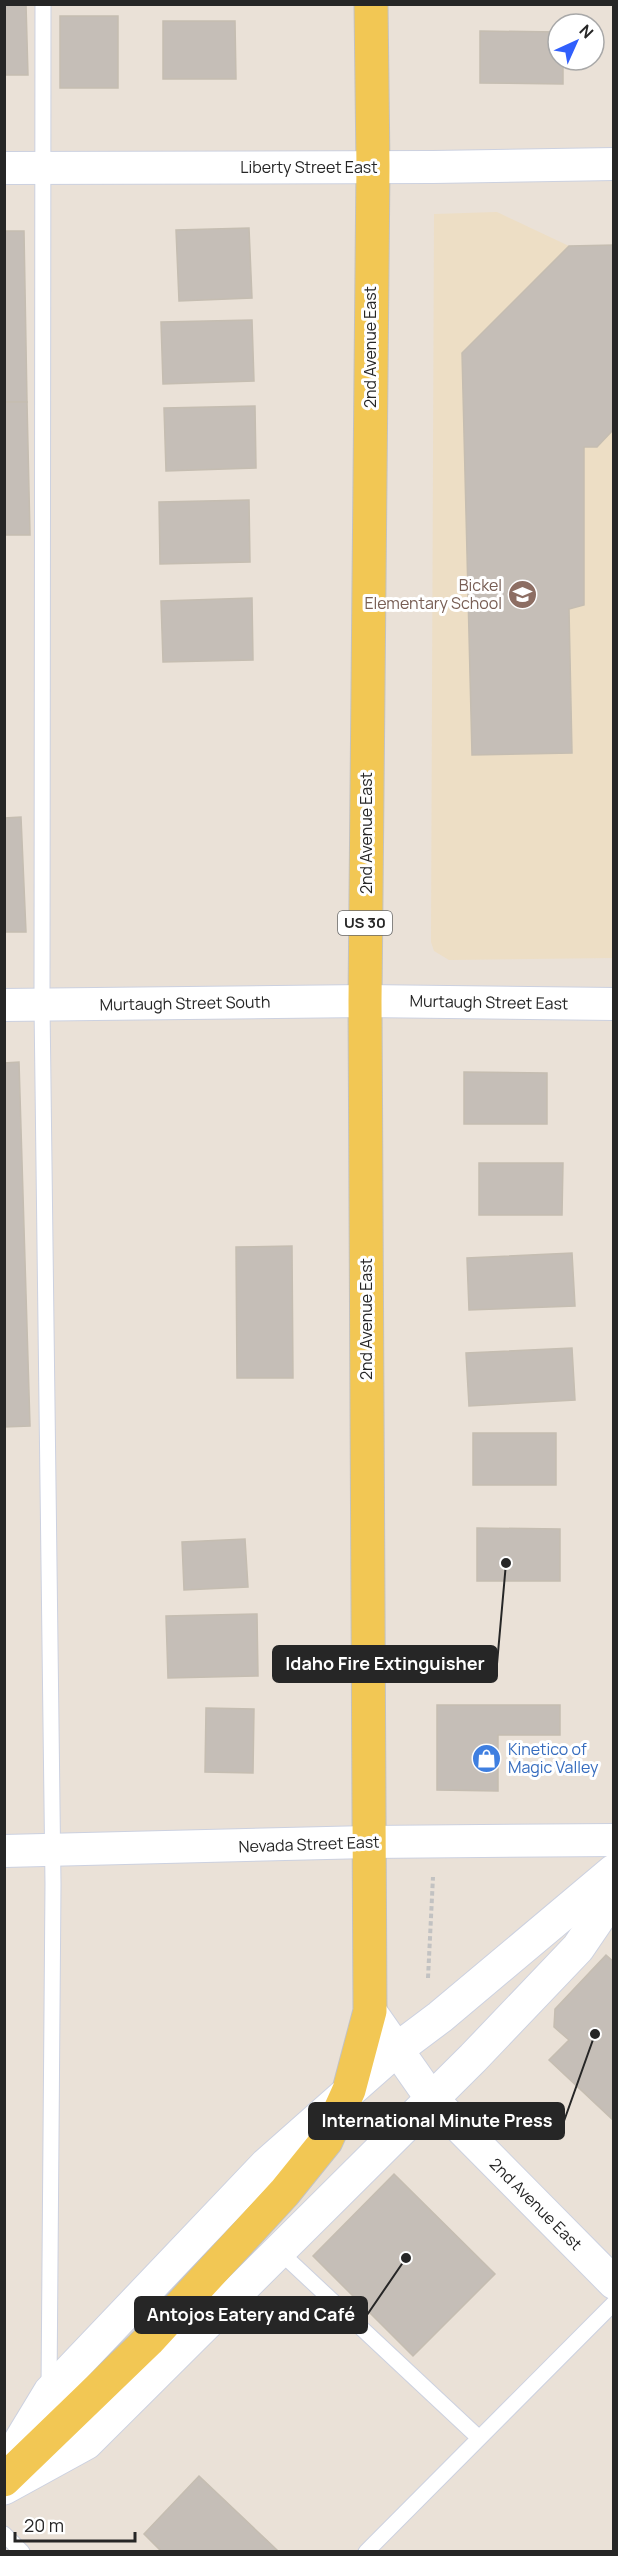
<svg xmlns="http://www.w3.org/2000/svg" width="618" height="2556" font-family="Manrope,sans-serif">
<style>
.education{fill:#eddec5}
.building{fill:#c5beb7;stroke:#c5bdb1;stroke-width:1.5}
.lines{fill:none;stroke-linecap:round;stroke-linejoin:round}
.service-casing{stroke:#ccd1e0;stroke-width:17}
.minor-casing{stroke:#ccd1e0;stroke-width:34}
.secondary-casing{stroke:#ccd1e0;stroke-width:35}
.primary-casing{stroke:#c2c2c2;stroke-width:35}
.path{stroke:#c2c2c2;stroke-width:4;stroke-dasharray:4.5 3;stroke-linecap:butt}
.service{stroke:#fff;stroke-width:15}
.minor{stroke:#fff;stroke-width:32}
.secondary{stroke:#fff;stroke-width:33}
.primary{stroke:#f2c754;stroke-width:33}
.labels{text-anchor:middle;stroke-width:6;stroke-linejoin:round;paint-order:stroke}
.shield{fill:#fff;stroke:#676767;stroke-width:1.5}
.shield-label{font-size:15px;font-weight:bold;fill:#262626}
.street-label{font-size:16px;fill:#262626;stroke:#fff}
.education-label{font-size:16px;fill:#785e54;stroke:#fff;text-anchor:end}
.shop-label{font-size:16px;fill:#366cbe;stroke:#fff;text-anchor:start}
.leader{fill:none;stroke:#262626;stroke-width:2}
.callout-dot{fill:#262626;stroke:#fff;stroke-width:2}
.callout{fill:#262626;stroke:#262626;stroke-width:2}
.callout-label{font-size:18px;text-anchor:middle;font-weight:bold;fill:#fff}
</style>
<rect width="100%" height="100%" fill="#eae1d7"/>
<polygon class="education" points="497,212 569,246 613,245 613,958 449,960 434,951 431,942 434,214"/>
<g class="building">
<polygon points="4,4 26,4 28,75 4,75"/>
<rect x="60" y="16" width="58" height="72"/>
<polygon points="163,21 235,21 236,79 163,79"/>
<polygon points="480,31 558,32 558,60 563,60 563,84 480,83"/>
<polygon points="249,228 252,298 179,301 176,230"/>
<polygon points="4,231 24,231 27,402 4,402"/>
<polygon points="614,245 614,429 597,447 584,447 584,605 569,609 572,753 472,755 462,353 569,246"/>
<polygon points="252,320 254,381 163,384 161,322"/>
<polygon points="4,402 27,402 30,535 4,535"/>
<polygon points="255,406 256,468 166,471 164,408"/>
<polygon points="249,500 250,562 160,564 159,502"/>
<polygon points="252,598 253,660 163,662 161,601"/>
<polygon points="21,817 26,932 4,932 4,818"/>
<polygon points="19,1062 30,1426 4,1427 4,1063"/>
<polygon points="464,1072 547,1073 547,1124 464,1124"/>
<polygon points="479,1163 563,1163 562,1215 479,1215"/>
<polygon points="292,1246 293,1378 237,1378 236,1247"/>
<polygon points="572,1253 575,1306 469,1310 467,1258"/>
<polygon points="572,1348 575,1400 469,1406 466,1353"/>
<rect x="473" y="1433" width="83" height="52"/>
<polygon points="477,1528 560,1529 560,1581 477,1581"/>
<polygon points="245,1539 248,1587 184,1590 182,1542"/>
<polygon points="257,1614 258,1676 168,1678 166,1616"/>
<polygon points="437,1705 560,1705 560,1735 498,1735 498,1791 437,1790"/>
<polygon points="206,1708 254,1709 253,1773 205,1772"/>
<polygon points="606,1955 614,1962 614,2121 549,2060 569,2040 554,2027 555,2009"/>
<polygon points="394,2174 495,2274 413,2356 313,2256"/>
<polygon points="199,2476 277,2550 275,2552 162,2552 144,2534"/>
</g>
<g class="lines">
<defs>
<g id="service">
<polyline points="43,4 42,1005 53,1884 49,2389"/>
<polyline points="279,2251 479,2438"/>
<polyline points="4,2534 22,2552"/>
<polyline points="366,2552 614,2303"/>
</g>
<g id="minor">
<polyline points="4,168 433,167 614,164"/>
<polyline points="4,1005 365,1001 614,1004"/>
<polyline points="4,1851 368,1842 614,1840"/>
<polyline points="370,2011 431,2098 614,2283"/>
</g>
<g id="secondary">
<polyline points="4,2468 50,2392 267,2164 396,2050 440,2017 614,1871"/>
<polyline points="4,2488 86,2443 473,2058 578,1948 614,1895"/>
</g>
<polyline id="primary" points="4,2480 148,2341 284,2193 326,2141 349,2090 370,2011 365,1001 373,166 371,4"/>
</defs>
<use href="#service" class="service-casing"/>
<use href="#minor" class="minor-casing"/>
<use href="#secondary" class="secondary-casing"/>
<use href="#primary" class="primary-casing"/>
<polyline class="path" points="428,1978 433,1877"/>
<use href="#service" class="service"/>
<use href="#minor" class="minor"/>
<use href="#secondary" class="secondary"/>
<use href="#primary" class="primary"/>
</g>
<defs>
<symbol id="school-disc" viewBox="-11 -11 22 22"><circle r="9.5" fill="#8d6e63" stroke="#fff"/><path d="M0-5L7-2L0 1L-7-2ZM-4 1L0 2.5L4 1V4Q0 6-4 4Z" fill="#fff"/></symbol>
<symbol id="shop-disc" viewBox="-11 -11 22 22"><circle r="9.5" fill="#3f7fe0" stroke="#fff"/><path d="M-5-2.5h2.3a2.7 3.5 0 0 1 5.4 0H5L5.5 6h-11ZM-1.5-2.5h3a1.5 2.3 0 0 0-3 0Z" fill="#fff"/></symbol>
</defs>
<g fill-rule="evenodd">
<use href="#school-disc" x="506" y="578" width="33" height="33"/>
<use href="#shop-disc" x="470" y="1742" width="33" height="33"/>
</g>
<g class="labels">
<rect class="shield" x="338" y="911" width="54" height="24" rx="4.5"/>
<g class="shield-label">
<text x="365" y="928">US 30</text>
</g>
<g class="street-label">
<text x="309" y="173">Liberty Street East</text>
<text transform="translate(370 347) rotate(-90)" y="6">2nd Avenue East</text>
<text transform="translate(366 833) rotate(-90)" y="6">2nd Avenue East</text>
<text transform="translate(489 1002) rotate(1)" y="6">Murtaugh Street East</text>
<text transform="translate(185 1003) rotate(-1)" y="6">Murtaugh Street South</text>
<text transform="translate(366 1319) rotate(-90)" y="6">2nd Avenue East</text>
<text transform="translate(309 1844) rotate(-2)" y="6">Nevada Street East</text>
<text transform="translate(536 2204) rotate(45)" y="6">2nd Avenue East</text>
</g>
<g class="education-label">
<text x="502" y="591">Bickel<tspan x="502" dy="18">Elementary School</tspan></text>
</g>
<g class="shop-label">
<text x="508" y="1755">Kinetico of<tspan x="508" dy="18">Magic Valley</tspan></text>
</g>
</g>
<path class="leader" d="M506 1563L497 1664M595 2034L564 2121M406 2258L367 2315"/>
<g class="callout-dot">
<circle cx="506" cy="1563" r="6"/>
<circle cx="595" cy="2034" r="6"/>
<circle cx="406" cy="2258" r="6"/>
</g>
<g class="callout">
<rect x="273" y="1646" width="224" height="36" rx="6"/>
<rect x="309" y="2103" width="255" height="36" rx="6"/>
<rect x="135" y="2297" width="232" height="36" rx="6"/>
</g>
<g class="callout-label">
<text x="385" y="1670">Idaho Fire Extinguisher</text>
<text x="437" y="2127">International Minute Press</text>
<text x="251" y="2321">Antojos Eatery and Café</text>
</g>
<rect width="618" height="2556" fill="none" stroke="#262626" stroke-width="12"/>
<g transform="translate(576 42) rotate(45)"><circle r="28" fill="#ffffff" stroke="#a8a8a8" stroke-width="1.5"/>
<path d="M0-4.5L10 22L0 15L-10 22Z" fill="#315ffc"/>
<text y="-9" font-size="16" font-weight="bold" text-anchor="middle" fill="#262626">N</text>
</g>
<path d="M15 2532v9h120v-9" fill="none" stroke="#262626" stroke-width="3"/>
<text x="24" y="2532" font-size="18" fill="#262626" stroke="#ffffff" stroke-width="4.5" paint-order="stroke">20 m</text>
</svg>
